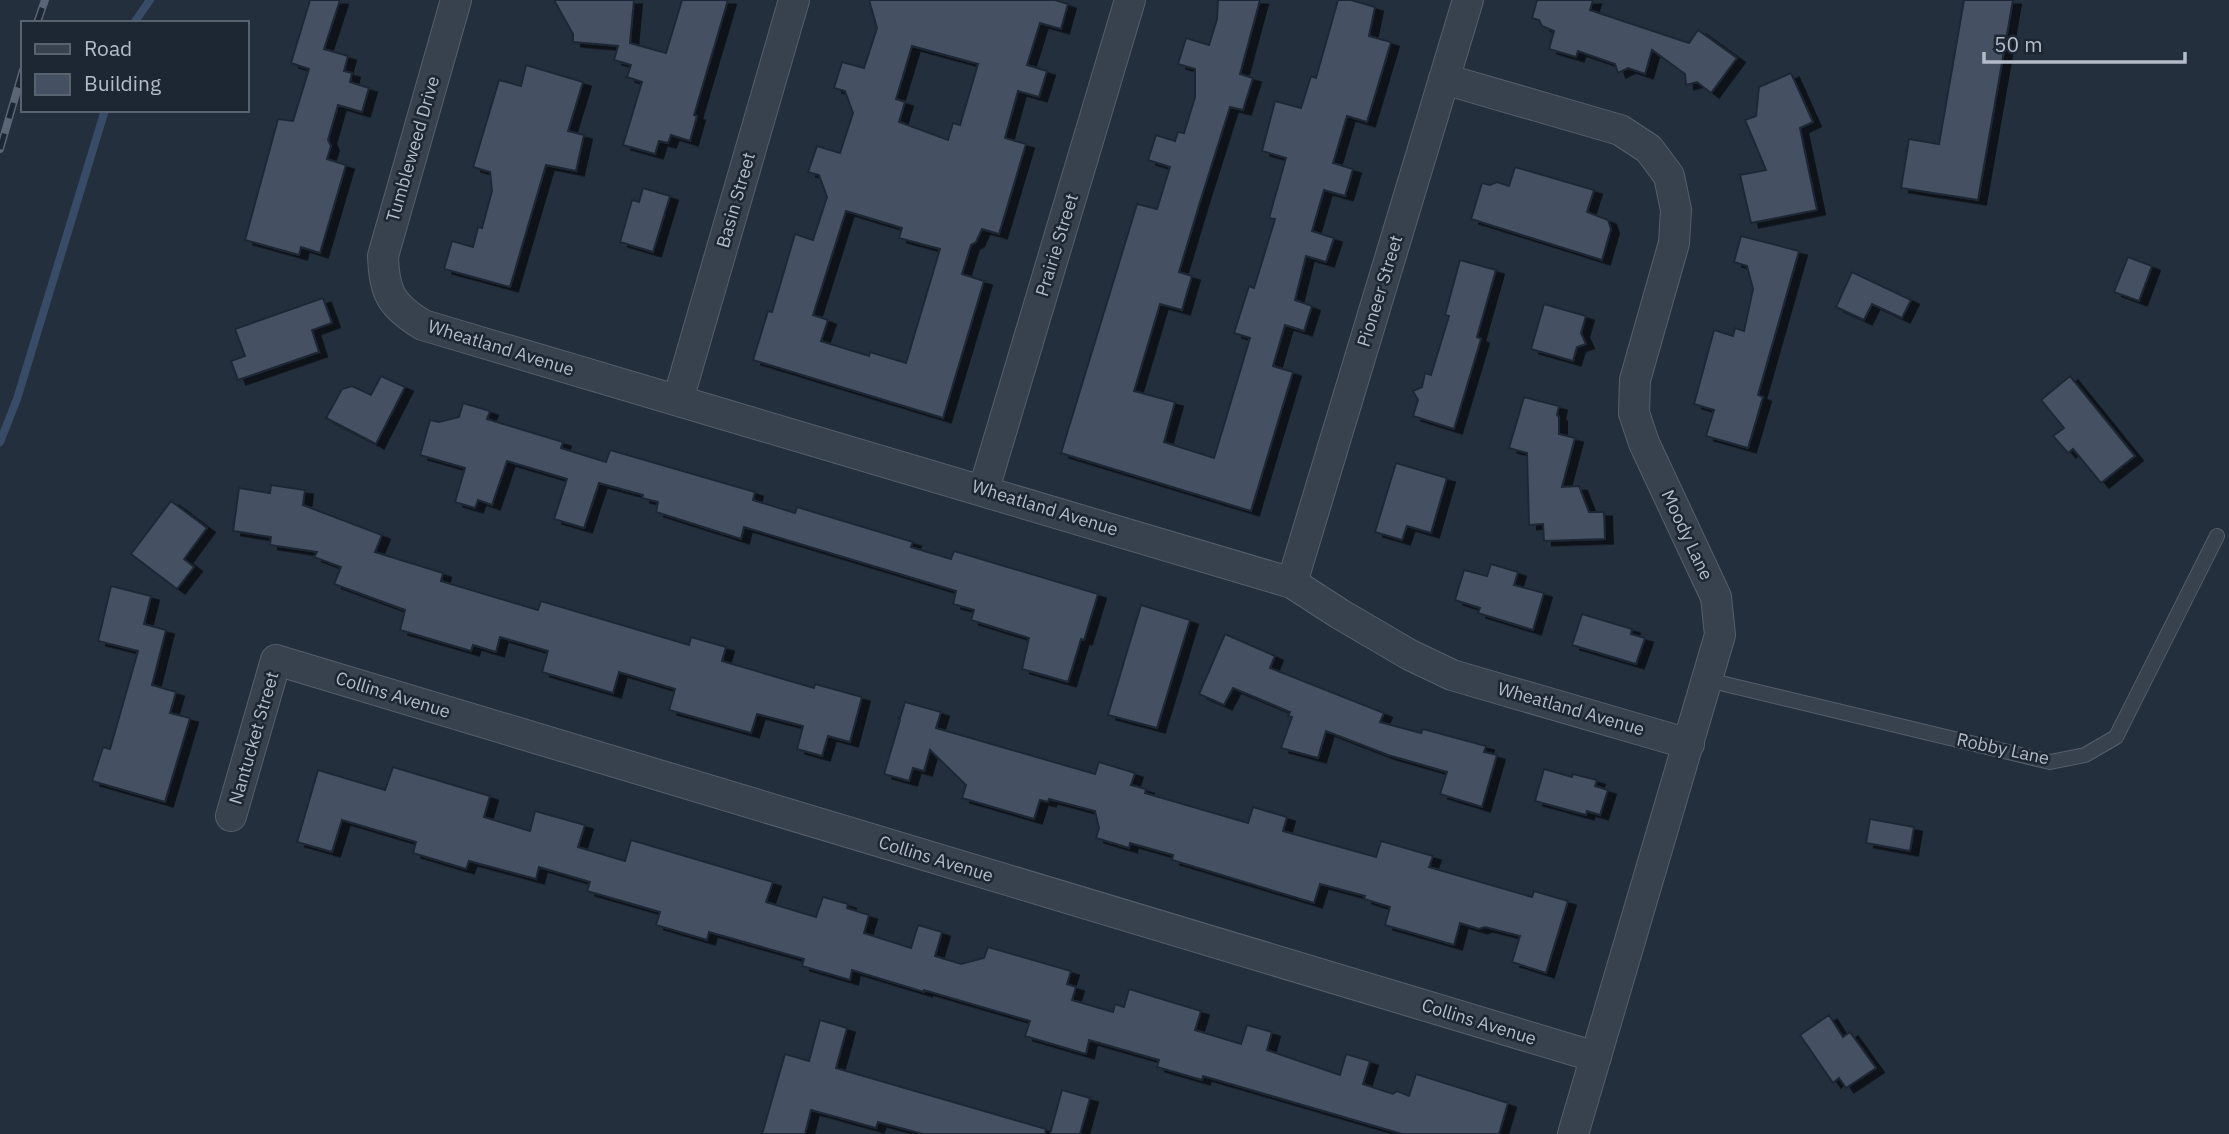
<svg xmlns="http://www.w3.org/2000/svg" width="2229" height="1134" font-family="'IBM Plex Sans',sans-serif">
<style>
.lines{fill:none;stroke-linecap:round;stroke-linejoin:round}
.stream{stroke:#394c67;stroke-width:8}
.building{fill:#455162;stroke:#1f2835;stroke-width:2;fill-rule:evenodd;filter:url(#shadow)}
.lane-casing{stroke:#565f6c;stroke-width:16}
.street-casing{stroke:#565f6c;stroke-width:32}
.lane{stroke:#38414e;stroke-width:14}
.street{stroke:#38414e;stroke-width:30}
.rail-casing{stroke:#5a6575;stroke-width:8}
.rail{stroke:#1d2633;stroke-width:5;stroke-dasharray:16;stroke-linecap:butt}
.labels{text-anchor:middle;stroke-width:5;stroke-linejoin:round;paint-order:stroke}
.street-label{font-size:18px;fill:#b4bcc9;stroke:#1d2633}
</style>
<defs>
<filter id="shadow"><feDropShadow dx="8" dy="4.5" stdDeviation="0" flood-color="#0009"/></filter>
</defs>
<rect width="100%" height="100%" fill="#242f3e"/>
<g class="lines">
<g class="stream">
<polyline points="134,23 150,0"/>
<polyline points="0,442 17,399 105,110"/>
</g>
</g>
<g class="building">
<polygon points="310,0 340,0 324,49 348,56 344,71 352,73 350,82 369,88 362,112 338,105 328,140 331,146 327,159 346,165 320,253 301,247 299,255 245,240 278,119 293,121 309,69 291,63"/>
<polygon points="554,0 634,0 630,43 666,53 682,0 728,0 694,115 697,116 690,141 671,135 668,143 659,141 655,154 623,145 642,82 627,77 631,65 614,60 618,46 573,42 573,34"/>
<path d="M869,0H1055L1068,4L1061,29L1040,23L1027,65L1047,71L1039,97L1018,91L1005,138L1026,144L999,234L982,229L976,242L971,245L962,274L984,281L943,418L753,360L768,311L772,312L795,234L813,240L827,197L819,175L808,172L817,146L840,153L853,113L845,91L834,88L842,62L864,68L877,28ZM912,46L978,64L960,125L953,123L948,140L899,122L905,102L896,99ZM846,211L902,228L899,238L940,249L906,363L870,352L869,356L821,341L828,320L813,315Z"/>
<polygon points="1218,0 1260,0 1240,74 1253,78 1243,110 1230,107 1200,202 1179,272 1192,276 1182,310 1160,304 1134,391 1175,402 1164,442 1214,458 1250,338 1234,333 1249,286 1254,288 1275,219 1269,218 1286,158 1262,151 1275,101 1301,108 1311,76 1316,78 1338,0 1351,0 1375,7 1369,36 1391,42 1367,122 1347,116 1333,163 1353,169 1345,196 1324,190 1312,231 1334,238 1326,262 1306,256 1295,300 1312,306 1304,331 1285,325 1273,366 1293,372 1251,511 1061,453 1137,204 1157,209 1170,167 1148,160 1156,135 1175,141 1178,132 1184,133 1195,97 1195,69 1178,64 1186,38 1209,45 1217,19"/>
<polygon points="1537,0 1593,0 1590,10 1689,43 1698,30 1737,58 1711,93 1697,82 1686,85 1685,74 1652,50 1645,74 1628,68 1618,73 1615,64 1578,51 1576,57 1549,49 1554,31 1542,26 1539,20 1532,18"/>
<polygon points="1964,0 2013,0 1978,200 1901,188 1909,139 1939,144"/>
<polygon points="526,65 583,82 568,131 584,135 576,171 546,165 510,287 444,269 452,241 473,247 478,227 482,228 492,191 490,172 473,167 499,80 521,86"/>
<polygon points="1791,73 1813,122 1800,128 1817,210 1751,223 1740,175 1766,170 1745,120 1756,116 1759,87"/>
<polygon points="1515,167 1594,190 1587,212 1608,220 1611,229 1602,260 1471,219 1482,183 1490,185 1497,182 1509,186"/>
<polygon points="643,188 670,196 653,252 620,242 632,200 639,202"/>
<polygon points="1741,236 1799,251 1758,395 1763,397 1748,448 1706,436 1714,410 1694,404 1714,330 1733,336 1735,328 1744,331 1753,289 1747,266 1734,262"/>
<polygon points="2128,257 2152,266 2139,301 2114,292"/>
<polygon points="1460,260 1496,270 1477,337 1481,339 1454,429 1413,416 1418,400 1413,391 1422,387 1425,373 1431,375 1449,316 1445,315"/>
<polygon points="1852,272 1911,300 1902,318 1872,304 1864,320 1836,307"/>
<polygon points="323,298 332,323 312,330 319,352 238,380 231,361 245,356 235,329"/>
<polygon points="1544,304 1586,316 1581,333 1586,344 1577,347 1573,361 1531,349"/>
<polygon points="381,376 405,387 376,444 326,418 342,389 352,386 371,395"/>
<polygon points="2070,376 2135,456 2101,483 2073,449 2068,453 2053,436 2064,428 2041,400"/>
<polygon points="1524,397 1559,406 1557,415 1559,417 1559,434 1575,438 1562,487 1579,486 1589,512 1604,512 1605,539 1544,541 1543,524 1529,525 1527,453 1509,448"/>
<polygon points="463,403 490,411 487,419 563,442 561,448 606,462 610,450 624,454 755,492 753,500 795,513 797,507 913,542 911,547 951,559 954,551 1098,594 1084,640 1081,639 1068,682 1022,669 1029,638 971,620 974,610 953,604 956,591 744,527 741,539 656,512 658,502 642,498 643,495 599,483 584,528 554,519 567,479 507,461 492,505 478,500 475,508 455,502 465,468 420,455 430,420 439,422 459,417"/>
<polygon points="1396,463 1447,478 1431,533 1407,526 1402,540 1375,532"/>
<polygon points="271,485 305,490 303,505 382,535 375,552 443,573 441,581 538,610 541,601 689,645 691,637 726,647 722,661 814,688 815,684 862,697 850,742 828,736 822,756 797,749 803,726 757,714 751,733 669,710 675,689 619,672 613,693 542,672 548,651 500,637 496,652 473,645 471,651 400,630 405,610 334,584 341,567 314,557 317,552 270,545 271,537 233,531 239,488 270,493"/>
<polygon points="171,501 207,528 184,559 194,567 177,589 131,554"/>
<polygon points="1491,564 1518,572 1514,585 1544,593 1533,630 1478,613 1480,608 1455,600 1464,570 1487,576"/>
<polygon points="111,586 151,596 144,624 166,630 152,685 176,692 170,713 190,718 165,802 92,781 103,747 110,749 138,651 98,641"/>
<polygon points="1141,605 1190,620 1157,728 1108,715"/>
<polygon points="1582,614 1632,629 1631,634 1645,638 1636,664 1572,645"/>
<polygon points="1225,634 1275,656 1270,668 1384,713 1380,722 1421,733 1423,729 1486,746 1484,752 1497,755 1482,807 1440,794 1447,772 1388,755 1326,731 1318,758 1281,748 1292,717 1288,716 1290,712 1233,688 1224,705 1199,694"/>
<polygon points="905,702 941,712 936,728 1095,774 1099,762 1135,773 1131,785 1146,789 1145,793 1248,823 1253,807 1287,817 1283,831 1376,857 1381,841 1433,856 1429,867 1532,897 1534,891 1568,901 1546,973 1512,962 1520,936 1485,927 1479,929 1460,923 1454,945 1385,925 1390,907 1364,899 1365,896 1320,884 1314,903 1172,860 1173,855 1130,843 1129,848 1096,838 1099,828 1095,811 1049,799 1048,802 1040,800 1034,819 962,798 966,785 930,750 924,771 913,768 909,781 884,774 900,720 897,717 900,718"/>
<polygon points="393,767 490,796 484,817 530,831 535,811 585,825 578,847 625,861 631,840 773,882 766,902 816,917 823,897 848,904 847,908 869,915 864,933 911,948 918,925 942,932 935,956 961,964 984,958 988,947 1071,971 1067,984 1076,987 1072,1000 1113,1012 1115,1004 1124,1007 1129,989 1201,1011 1195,1030 1241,1044 1247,1025 1272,1032 1267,1050 1340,1075 1346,1054 1370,1061 1363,1084 1393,1094 1397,1091 1409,1096 1416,1074 1508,1103 1499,1134 1402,1134 1203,1076 1202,1080 1157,1067 1159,1060 1089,1040 1086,1054 1025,1036 1030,1021 924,990 924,992 852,970 850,980 802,966 804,959 709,932 707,940 656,925 660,912 587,891 590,882 539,867 536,879 469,861 466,869 413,853 416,842 342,820 332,852 297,842 318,770 385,790"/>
<polygon points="1544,769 1572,777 1573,774 1597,780 1595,786 1608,790 1600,815 1587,811 1586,815 1535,801"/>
<polygon points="1870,819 1914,827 1910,851 1866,843"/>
<polygon points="1829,1015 1843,1037 1850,1032 1876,1068 1846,1088 1839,1078 1833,1083 1800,1035"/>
<polygon points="820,1020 847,1028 836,1068 1046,1129 1045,1134 923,1134 878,1122 876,1128 811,1110 805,1134 762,1134 785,1054 809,1061"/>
<polygon points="1062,1090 1090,1098 1080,1134 1050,1134"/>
</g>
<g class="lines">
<defs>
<polyline id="lane" points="1708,680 2050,762 2085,755 2116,737 2217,536"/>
<g id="street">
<path d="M456,0L383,256C384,292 391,306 423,325L1292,583L1340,614L1410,655L1452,675L1689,744"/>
<polyline points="1444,79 1620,130 1649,149 1669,176 1676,210 1674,243 1635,380 1634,413 1644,443 1716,597 1720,635 1573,1134"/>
<polyline points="678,400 794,0"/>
<polyline points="984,489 1130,0"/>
<polyline points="1292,583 1468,0"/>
<polyline points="231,816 276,660 1596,1057"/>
</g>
</defs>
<use href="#lane" class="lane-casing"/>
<use href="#street" class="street-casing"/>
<use href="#lane" class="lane"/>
<use href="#street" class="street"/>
<defs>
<g id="rail">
<polyline points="37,23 45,0"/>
<polyline points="0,149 23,70"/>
</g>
</defs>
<use href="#rail" class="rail-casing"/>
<use href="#rail" class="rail"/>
</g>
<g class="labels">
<g class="street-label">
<text transform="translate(413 149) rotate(-74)" y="6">Tumbleweed Drive</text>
<text transform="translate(736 200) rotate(-74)" y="6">Basin Street</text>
<text transform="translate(1057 245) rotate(-73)" y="6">Prairie Street</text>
<text transform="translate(1380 291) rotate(-73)" y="6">Pioneer Street</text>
<text transform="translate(501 348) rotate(17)" y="6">Wheatland Avenue</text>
<text transform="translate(1045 508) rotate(17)" y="6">Wheatland Avenue</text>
<text transform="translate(1687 535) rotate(65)" y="6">Moody Lane</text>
<text transform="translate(393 695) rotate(17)" y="6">Collins Avenue</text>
<text transform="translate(1571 709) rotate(16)" y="6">Wheatland Avenue</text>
<text transform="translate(254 738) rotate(-74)" y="6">Nantucket Street</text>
<text transform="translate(2003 749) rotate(12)" y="6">Robby Lane</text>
<text transform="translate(936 859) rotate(17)" y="6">Collins Avenue</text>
<text transform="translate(1479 1022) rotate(17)" y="6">Collins Avenue</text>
</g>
</g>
<rect x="21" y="21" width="228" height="91" fill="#1d2633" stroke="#59626f" stroke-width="2"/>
<rect x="35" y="44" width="35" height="10" fill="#38414e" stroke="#59626f" stroke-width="2"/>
<text x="84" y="56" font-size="21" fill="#b4bcc9">Road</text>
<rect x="35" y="74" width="35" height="21" fill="#455162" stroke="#59626f" stroke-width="2"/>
<text x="84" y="91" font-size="21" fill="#b4bcc9">Building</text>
<path d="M1984 52v10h201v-10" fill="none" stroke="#b4bcc9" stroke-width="3.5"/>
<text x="1994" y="52" font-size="21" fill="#b4bcc9" stroke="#1d2633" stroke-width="5" paint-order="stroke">50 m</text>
</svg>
